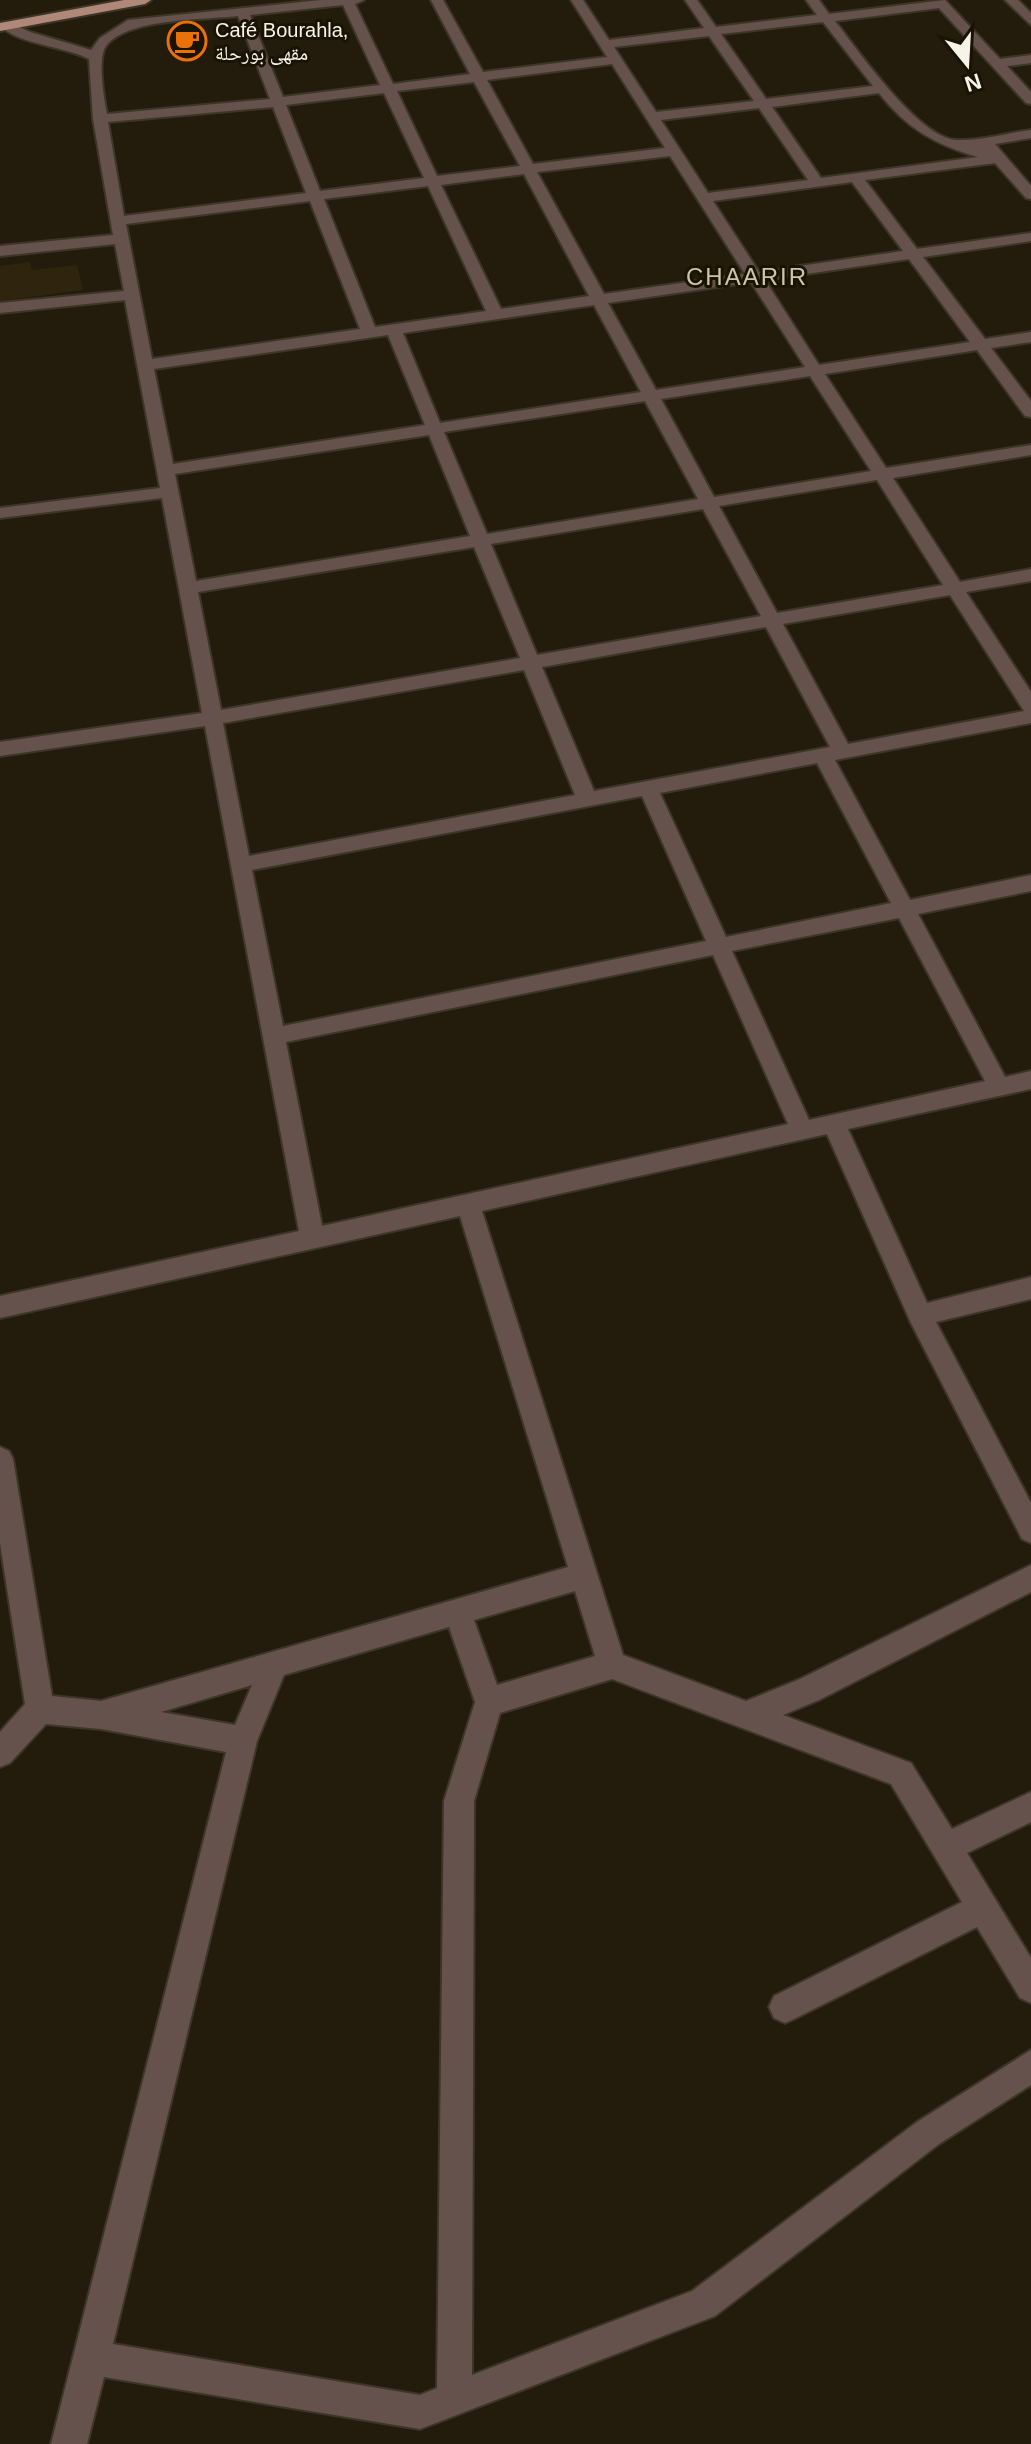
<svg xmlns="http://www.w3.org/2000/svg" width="1031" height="2444" font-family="Helvetica,'Noto Naskh Arabic',sans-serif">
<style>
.built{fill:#2f250e}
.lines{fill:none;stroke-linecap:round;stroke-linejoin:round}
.minor-casing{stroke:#3d3627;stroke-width:4}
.major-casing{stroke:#3d3627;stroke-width:4}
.minor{fill:#66524c;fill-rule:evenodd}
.major{fill:#b0887a;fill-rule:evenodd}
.labels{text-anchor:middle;stroke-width:6;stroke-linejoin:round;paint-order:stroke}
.far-poi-label{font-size:20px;fill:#f8f3e9;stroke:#1a1304;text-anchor:start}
.far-quarter-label{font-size:24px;letter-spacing:2px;fill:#cdc4b0;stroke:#1a1304}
</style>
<rect width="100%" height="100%" fill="#231c0c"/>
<polygon class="built" points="30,262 32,270 77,265 83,290 0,301 0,266"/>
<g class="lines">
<defs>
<g id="minor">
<path d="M321,0H364L355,4L393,84L470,74L431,0H443L483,72L607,57L571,0H583L609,40L704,28L685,0H697L716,27L817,15L806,0H819L829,14L945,0L1000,59L1031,55V63L1007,66L1031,92V104L1026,103L939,8L835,21C858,50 919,139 957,140C981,141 1007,133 1031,130V138L995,144L1031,186V199L1026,198L995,163L865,180L917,249L1031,233V241L923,257L985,339L1031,332V342L991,348L1031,401V417L1025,416L977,350L825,374L886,468L1031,445V455L893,478L960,582L1031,569V581L966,592L1031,692V723L835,760L910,900L1031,875V891L918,914L1005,1077L1031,1071V1089L848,1129L927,1303L1031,1277V1299L936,1322L1031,1503V1543L1022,1539L911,1323L827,1134L482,1211L623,1655L746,1701L800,1679L1031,1565V1592L819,1700L783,1715L911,1763L952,1829L1031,1792V1822L967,1853L1031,1958V2003L1020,1998L977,1927L796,2018L785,2023L774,2018L769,2007L774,1996L962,1902L891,1784L612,1679L500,1713L474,1801L472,2375L692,2291L917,2122L1031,2050V2085L939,2144L715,2316L420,2429L104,2377L87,2444H51L226,1752L101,1729L46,1724L10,1763L0,1767V1732L25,1704L0,1543V1447L9,1451L13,1459L52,1696L101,1701L568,1567L460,1216L0,1318V1296L299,1231L205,726L0,756V742L202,713L162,498L0,518V508L160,488L125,300L0,313V303L124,291L115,244L0,256V246L113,235L93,119L89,59C65,46 15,44 0,25L11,23L30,32L91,50L100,38L128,20ZM343,5L380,85L283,97L250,15ZM238,16L270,99L107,114C104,99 97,58 106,46C127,18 204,20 238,16ZM823,22L873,86L766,99L721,34ZM709,36L754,101L656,112L614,47ZM612,64L665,148L533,164L487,80ZM474,82L520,166L437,176L397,91ZM384,93L424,178L320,191L286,105ZM879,93C906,128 936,145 978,157L821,178L772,107ZM273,107L306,193L124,216L108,122ZM759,108L808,180L708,193L661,120ZM670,156L745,274L604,294L537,172ZM524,174L589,296L501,309L441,185ZM852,182L903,251L759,272L713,201ZM428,186L486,311L375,327L324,199ZM310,201L360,329L152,359L126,224ZM909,259L970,342L819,365L765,280ZM751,282L805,367L656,390L608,303ZM594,305L641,392L440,423L403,333ZM388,335L425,425L173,464L154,369ZM810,376L871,471L714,497L661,399ZM645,401L698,499L487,534L444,432ZM429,435L470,536L196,581L175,474ZM877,480L943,585L777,613L719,506ZM703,509L761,616L537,655L491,544ZM474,547L520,658L221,710L198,592ZM950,595L1024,711L848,744L783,624ZM766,627L830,747L594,791L542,667ZM524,670L575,795L249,856L223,723ZM817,763L891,903L726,937L660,793ZM642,796L706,941L283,1026L252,870ZM899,918L985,1081L809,1120L732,951ZM713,955L788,1124L322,1226L286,1042ZM575,1591L595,1656L497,1685L474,1620ZM449,1627L475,1702L444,1801L437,2388L420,2395L113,2344L257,1741L284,1675ZM252,1685L235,1725L161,1712Z"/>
<polygon points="1005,0 1018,0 1031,13 1031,25"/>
</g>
<polygon id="major" points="124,0 151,0 145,4 0,31 0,23"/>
</defs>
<use href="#minor" class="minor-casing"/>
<use href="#major" class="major-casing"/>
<use href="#minor" class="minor"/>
<use href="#major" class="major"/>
</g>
<defs>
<symbol id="cafe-ring" viewBox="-11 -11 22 22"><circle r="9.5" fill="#1a1304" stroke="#e8710a" stroke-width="1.5"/><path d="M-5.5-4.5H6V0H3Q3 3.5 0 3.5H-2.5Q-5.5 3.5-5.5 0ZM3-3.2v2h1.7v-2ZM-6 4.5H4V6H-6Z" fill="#e8710a"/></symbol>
</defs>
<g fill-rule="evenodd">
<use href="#cafe-ring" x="165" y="19" width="44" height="44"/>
</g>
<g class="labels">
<g class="far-poi-label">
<text x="215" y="37">Café Bourahla,<tspan x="215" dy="23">مقهى بورحلة</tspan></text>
</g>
<g class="far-quarter-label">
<text x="747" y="285">CHAARIR</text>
</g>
</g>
<g transform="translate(967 64) rotate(162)" stroke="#1a1304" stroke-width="6" paint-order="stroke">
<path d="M0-6L14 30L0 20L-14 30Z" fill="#f8f3e9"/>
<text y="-12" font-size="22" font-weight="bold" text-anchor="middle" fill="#f8f3e9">N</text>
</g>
</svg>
